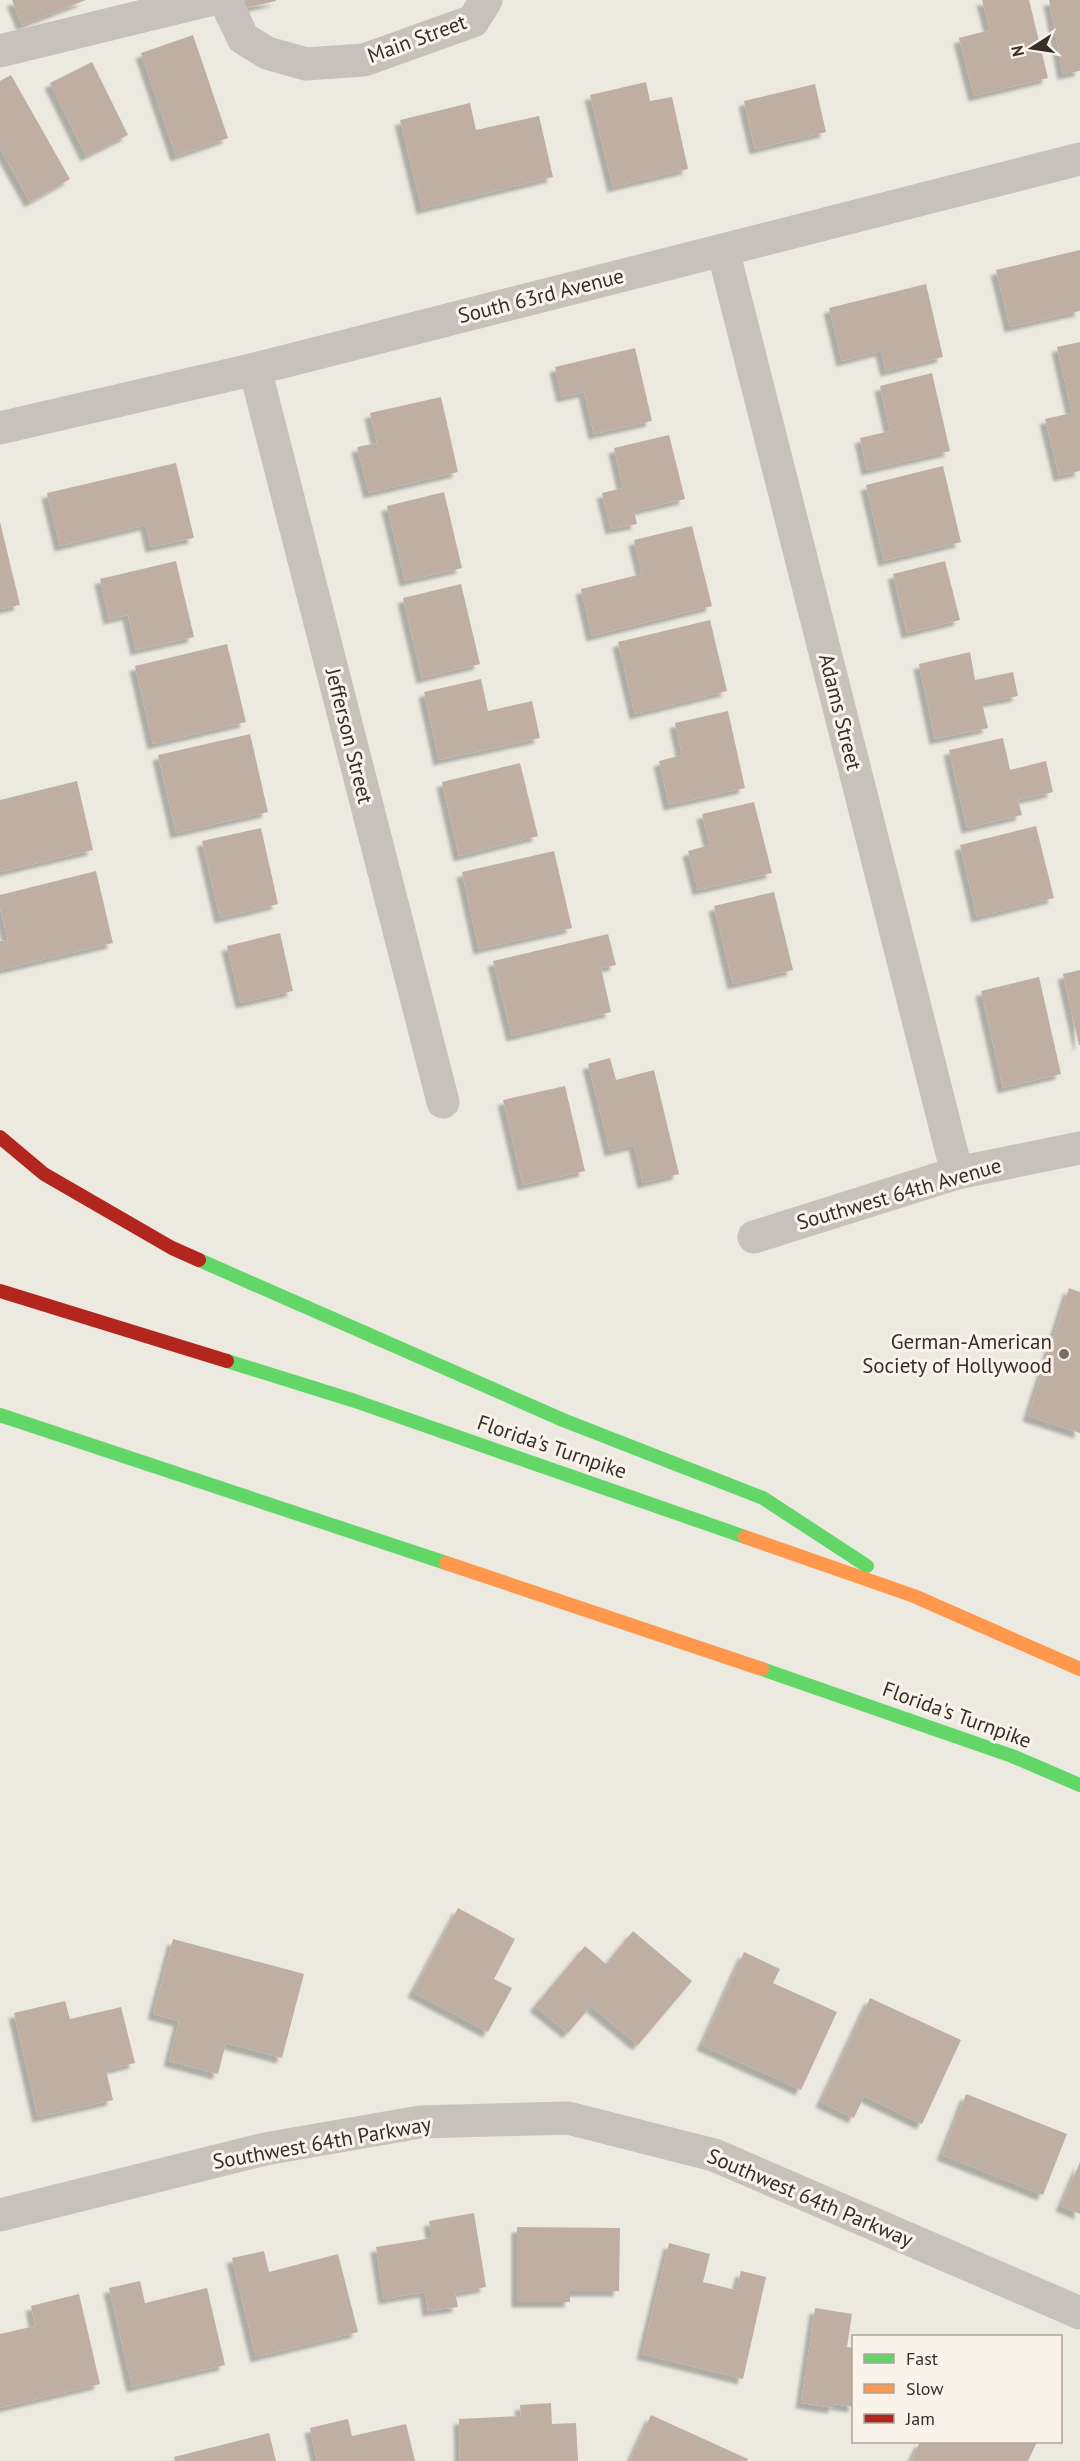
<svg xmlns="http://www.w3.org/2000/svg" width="1080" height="2461" font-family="'PT Sans',sans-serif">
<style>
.building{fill:#bfafa3;filter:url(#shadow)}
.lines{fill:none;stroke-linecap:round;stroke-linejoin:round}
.street{stroke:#c6c1ba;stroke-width:33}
.fast{stroke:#63d668;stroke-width:14}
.slow{stroke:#ff974d;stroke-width:14}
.jam{stroke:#b3261e;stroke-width:14}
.poi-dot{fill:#766f69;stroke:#f9f3e9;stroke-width:2}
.labels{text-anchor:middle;stroke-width:6;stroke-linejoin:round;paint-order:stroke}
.street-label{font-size:21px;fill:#362e28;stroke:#f9f3e9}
.poi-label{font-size:21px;fill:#362e28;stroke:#f9f3e9;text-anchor:end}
</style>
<defs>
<filter id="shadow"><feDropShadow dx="-5.5" dy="5.5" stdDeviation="1.5" flood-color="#0004"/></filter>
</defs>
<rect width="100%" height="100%" fill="#ece9e1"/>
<g class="building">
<polygon points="12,0 86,0 22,25"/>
<polygon points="244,0 276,0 276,1 245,8"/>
<polygon points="982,0 1029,0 1048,78 974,96 959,38 990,30"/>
<polygon points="1049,0 1080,0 1080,71 1063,74"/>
<polygon points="193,35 228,138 176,156 141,53"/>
<polygon points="92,62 128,135 86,156 50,83"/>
<polygon points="11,75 70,179 30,202 0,148 0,81"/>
<polygon points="646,82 650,101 672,97 688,169 613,187 590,95"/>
<polygon points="815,84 826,132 755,149 744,101"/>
<polygon points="470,103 476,130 539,116 553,177 422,209 400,120"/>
<polygon points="1080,250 1080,311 1010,327 996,270"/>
<polygon points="926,284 943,357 886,371 881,351 842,361 829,308"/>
<polygon points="1080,342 1080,471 1059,476 1045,419 1072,413 1057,347"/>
<polygon points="635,348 652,421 594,434 584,392 562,397 555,367"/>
<polygon points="932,373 950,451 867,470 860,438 890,431 880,386"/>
<polygon points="441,397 458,472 369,493 357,447 377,443 370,413"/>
<polygon points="669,435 685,499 634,511 637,524 611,529 602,493 623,488 614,448"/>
<polygon points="176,463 194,538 151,547 146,525 60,546 47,493"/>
<polygon points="943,466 961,542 884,561 866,485"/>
<polygon points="444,492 462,568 405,581 387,506"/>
<polygon points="0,522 20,605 0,609"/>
<polygon points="692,526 712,606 592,636 581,589 642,574 634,540"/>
<polygon points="176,561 194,637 136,650 128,615 109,619 100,579"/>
<polygon points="945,561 960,620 907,633 893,574"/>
<polygon points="461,584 480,664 422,678 403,598"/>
<polygon points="710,620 727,691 635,714 618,642"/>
<polygon points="227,644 246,722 153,744 135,666"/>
<polygon points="970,652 975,680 1013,672 1018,696 982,703 988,728 935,739 919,664"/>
<polygon points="481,679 488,711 532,701 540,738 439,760 424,692"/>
<polygon points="728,711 745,788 669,805 659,761 682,755 675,723"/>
<polygon points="250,734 268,812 176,833 158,755"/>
<polygon points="1003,738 1010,770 1046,761 1053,792 1018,800 1022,815 967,828 949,750"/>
<polygon points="520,763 538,836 459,856 442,782"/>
<polygon points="77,781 93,850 0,872 0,800"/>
<polygon points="754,802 772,873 698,890 688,851 710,845 702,814"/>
<polygon points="1036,826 1054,898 977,917 960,845"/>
<polygon points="261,828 278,904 220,918 202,841"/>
<polygon points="554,851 572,928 479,949 462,872"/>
<polygon points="96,871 113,943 0,970 0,941 8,940 0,908 0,895"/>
<polygon points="774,892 793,970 733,984 714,906"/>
<polygon points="280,933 293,991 241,1003 227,946"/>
<polygon points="608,934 616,965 601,968 611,1012 512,1036 493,961"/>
<polygon points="1080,970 1080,1045 1079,1045 1063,974"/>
<polygon points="1039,977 1061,1074 1003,1088 981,991"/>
<polygon points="610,1058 616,1080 654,1070 679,1174 643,1183 634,1145 610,1151 588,1064"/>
<polygon points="565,1086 585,1171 523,1185 503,1100"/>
<polygon points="1069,1288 1080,1292 1080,1433 1028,1416"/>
<polygon points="458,1908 515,1939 494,1979 512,1988 488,2032 413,1992"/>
<polygon points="633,1931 692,1981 638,2045 591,2006 568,2033 535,2006 585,1946 606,1964"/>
<polygon points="173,1939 304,1974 282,2058 226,2043 218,2074 169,2061 179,2021 153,2014"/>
<polygon points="744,1952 780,1969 773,1983 837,2012 801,2090 702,2045"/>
<polygon points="870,1998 961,2040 922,2124 864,2096 854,2118 821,2102"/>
<polygon points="65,2001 70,2019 121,2007 135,2063 106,2070 113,2100 38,2117 14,2013"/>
<polygon points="966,2094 1067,2134 1043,2195 942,2155"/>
<polygon points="1080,2162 1080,2214 1061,2206"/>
<polygon points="474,2213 486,2287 455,2293 458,2307 428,2311 425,2292 384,2299 376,2247 432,2238 429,2221"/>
<polygon points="517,2227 620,2228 619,2291 570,2291 570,2302 517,2302"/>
<polygon points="669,2243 710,2254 703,2282 736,2290 741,2271 766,2277 743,2379 642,2354"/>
<polygon points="264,2251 269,2272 338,2254 358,2332 256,2357 232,2258"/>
<polygon points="140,2281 145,2303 207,2288 225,2365 132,2387 109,2288"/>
<polygon points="79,2294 100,2384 0,2408 0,2334 35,2326 31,2306"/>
<polygon points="815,2308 852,2314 847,2347 854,2348 854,2407 834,2404 834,2408 801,2403"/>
<polygon points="551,2403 552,2424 576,2423 578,2461 460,2461 459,2419 521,2416 520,2405"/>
<polygon points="651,2415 748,2459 747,2461 630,2461"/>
<polygon points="348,2419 352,2436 406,2424 415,2461 317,2461 310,2428"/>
<polygon points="269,2433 276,2461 175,2461 174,2457"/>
<polygon points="920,2442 1037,2442 1028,2461 911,2461"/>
</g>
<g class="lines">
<g class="street">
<polyline points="225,0 243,38 267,53 306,64 364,60 473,21 486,0"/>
<polyline points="0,51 209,0"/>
<polyline points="723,250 957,1173"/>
<polyline points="255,369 443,1102"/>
<polyline points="0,428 255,369 1080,159"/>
<polyline points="754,1237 957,1173 1080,1148"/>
<polyline points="0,2215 265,2149 420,2122 568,2118 714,2155 1080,2313"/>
</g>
<g class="fast">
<polyline points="199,1260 563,1420 763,1498 867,1566"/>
<polyline points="227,1361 352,1400 745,1537"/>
<polyline points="0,1415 446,1563"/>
<polyline points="762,1669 1012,1756 1080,1785"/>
</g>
<g class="slow">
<polyline points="745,1537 914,1596 1080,1669"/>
<polyline points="446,1563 762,1669"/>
</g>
<g class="jam">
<polyline points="0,1137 44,1174 172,1248 199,1260"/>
<polyline points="0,1291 227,1361"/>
</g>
</g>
<circle class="poi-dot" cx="1064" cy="1354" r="6"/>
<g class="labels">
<g class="street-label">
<text transform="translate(417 39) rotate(-20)" y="7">Main Street</text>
<text transform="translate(541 296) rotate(-14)" y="7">South 63rd Avenue</text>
<text transform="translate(840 712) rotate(76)" y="7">Adams Street</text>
<text transform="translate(349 736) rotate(76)" y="7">Jefferson Street</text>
<text transform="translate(899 1194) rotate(-16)" y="7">Southwest 64th Avenue</text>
<text transform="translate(552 1447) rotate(19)" y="7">Florida's Turnpike</text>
<text transform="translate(957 1715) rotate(20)" y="7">Florida's Turnpike</text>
<text transform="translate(322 2143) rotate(-10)" y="7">Southwest 64th Parkway</text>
<text transform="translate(810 2198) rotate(23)" y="7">Southwest 64th Parkway</text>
</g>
<g class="poi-label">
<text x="1052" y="1349">German-American<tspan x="1052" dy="24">Society of Hollywood</tspan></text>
</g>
</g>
<rect x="852" y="2335" width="210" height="108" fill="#f9f3e9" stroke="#aba49c" stroke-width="1.5"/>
<rect x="864" y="2354" width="30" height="9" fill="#63d668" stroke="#aba49c" stroke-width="1.5"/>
<text x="906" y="2365" font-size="18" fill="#362e28">Fast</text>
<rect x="864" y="2384" width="30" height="9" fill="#ff974d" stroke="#aba49c" stroke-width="1.5"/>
<text x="906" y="2395" font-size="18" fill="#362e28">Slow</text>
<rect x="864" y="2414" width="30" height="9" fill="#b3261e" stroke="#aba49c" stroke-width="1.5"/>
<text x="906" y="2425" font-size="18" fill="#362e28">Jam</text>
<g transform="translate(1032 48) rotate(258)" stroke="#f9f3e9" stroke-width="4.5" paint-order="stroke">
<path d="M0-4.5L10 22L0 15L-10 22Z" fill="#362e28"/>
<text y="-9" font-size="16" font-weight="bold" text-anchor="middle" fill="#362e28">N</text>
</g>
</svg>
